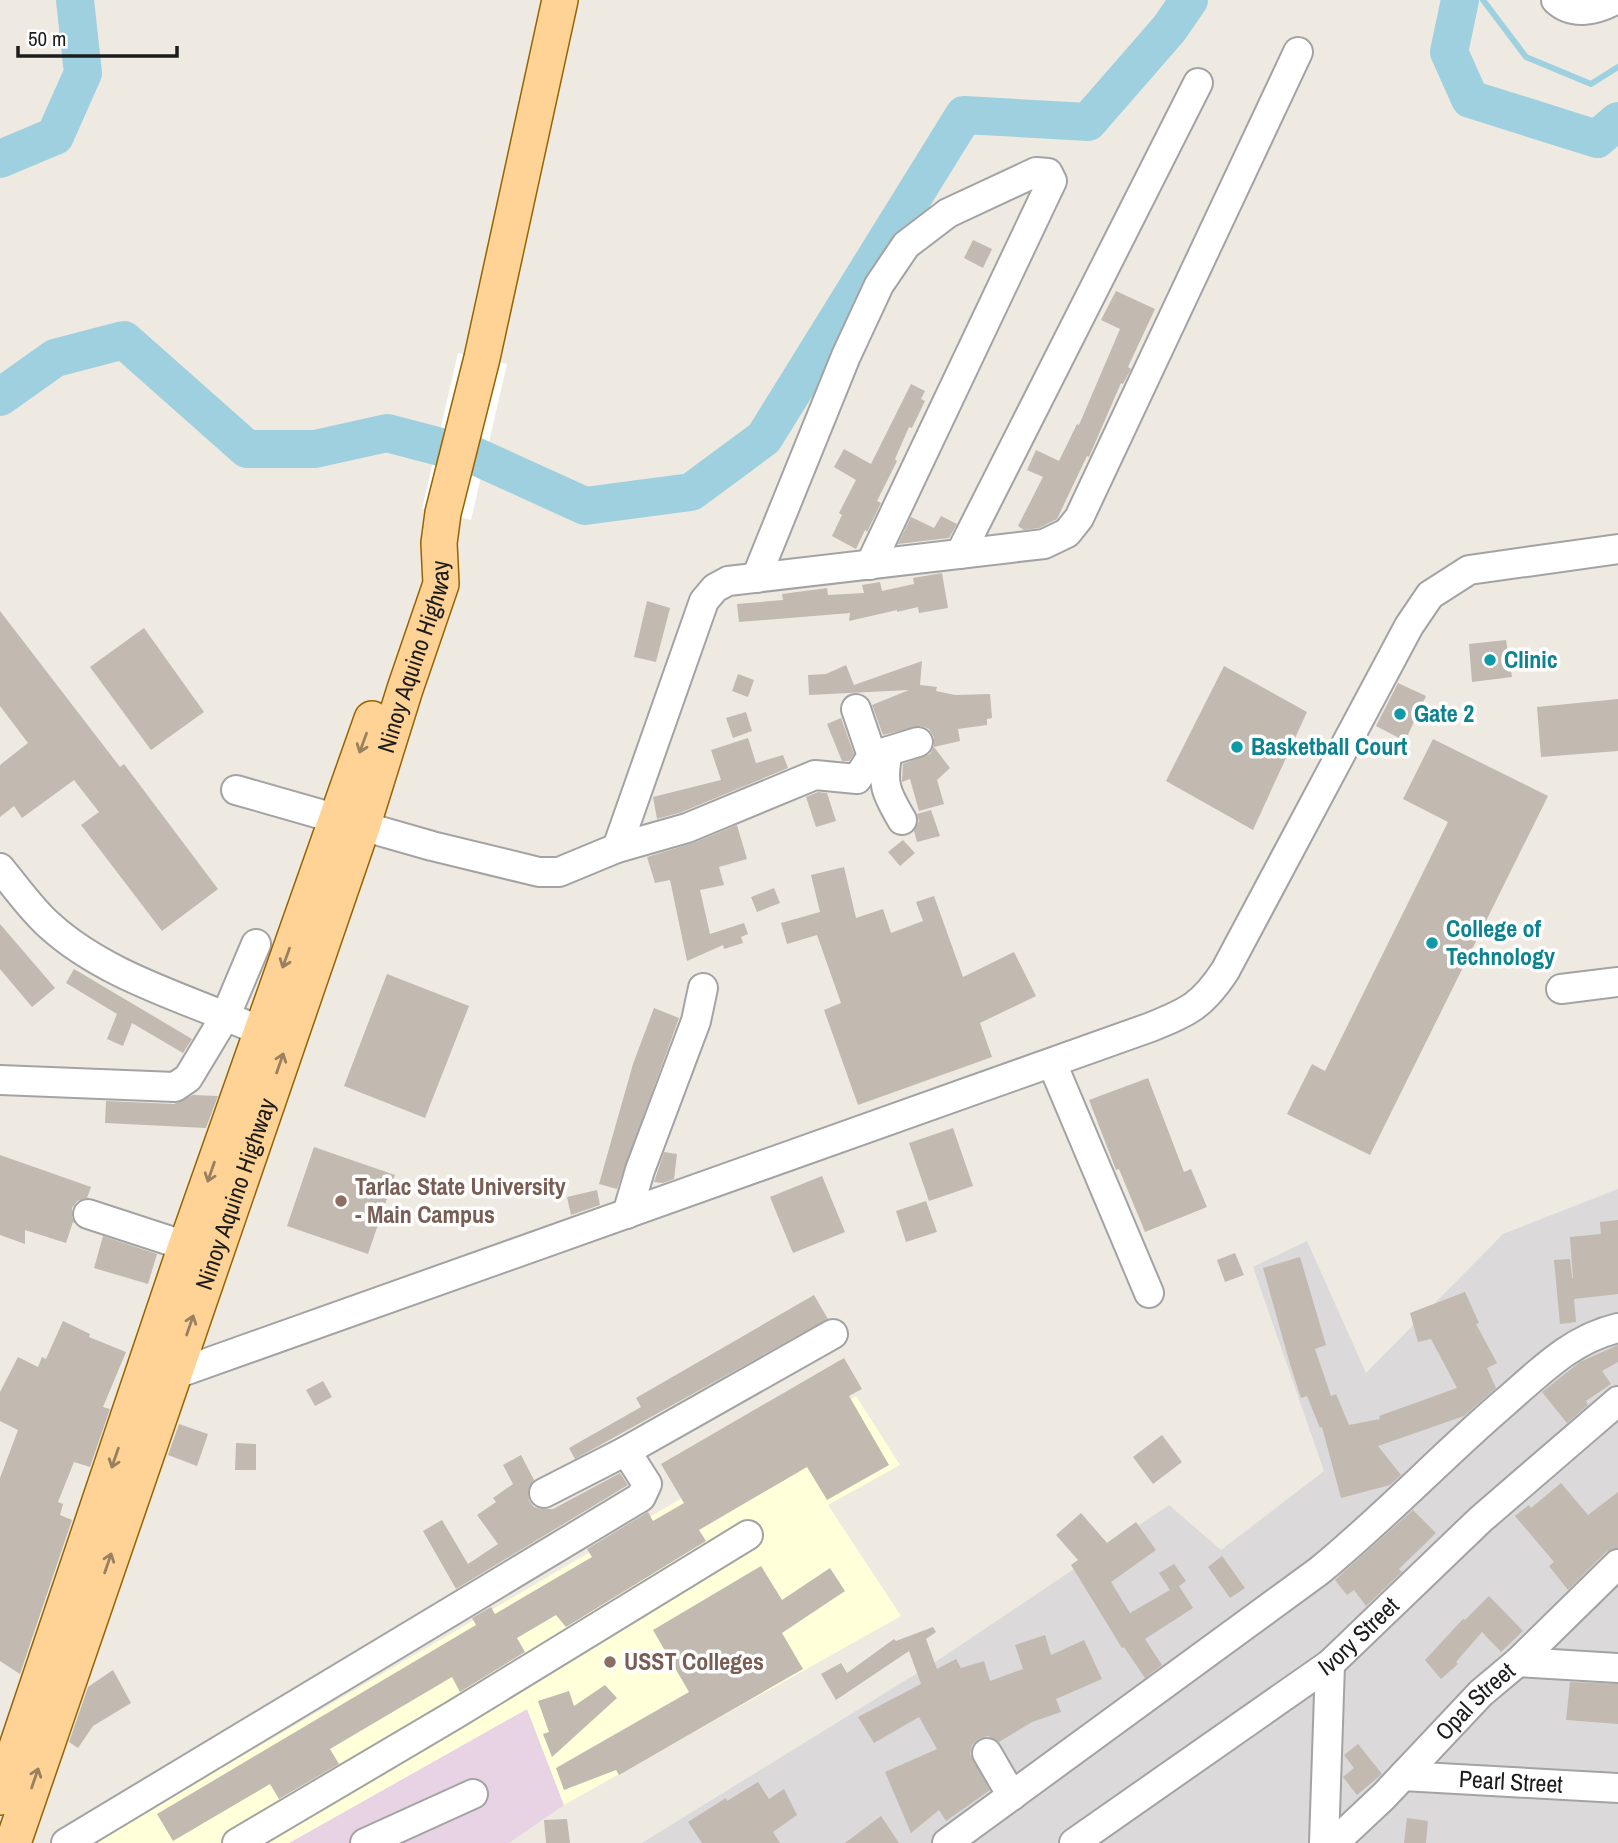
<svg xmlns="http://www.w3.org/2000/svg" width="1618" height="1843" font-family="'Archivo Narrow',sans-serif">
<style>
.residential{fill:#dbd9d9}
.industrial{fill:#e8d3e4}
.education{fill:#ffffda}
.pier{fill:#fff}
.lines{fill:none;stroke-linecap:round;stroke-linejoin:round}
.stream{stroke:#9fd0df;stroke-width:6}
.river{stroke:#9fd0df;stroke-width:38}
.building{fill:#c2b9b1}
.minor-casing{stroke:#a3a3a3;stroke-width:32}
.major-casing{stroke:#956400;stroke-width:38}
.minor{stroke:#fff;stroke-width:28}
.major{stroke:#ffd296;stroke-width:35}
.oneway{stroke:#99805f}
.culture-dot{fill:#0f9aa8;stroke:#fff;stroke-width:2.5}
.education-dot{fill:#8d6e63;stroke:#fff;stroke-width:2.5}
.labels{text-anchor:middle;stroke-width:7;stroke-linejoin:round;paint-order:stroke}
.street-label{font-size:24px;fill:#1c1c1c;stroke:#fff}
.culture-label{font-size:24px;font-weight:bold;fill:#0d838f;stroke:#fff;text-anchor:start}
.education-label{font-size:24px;font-weight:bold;fill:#785e54;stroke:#fff;text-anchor:start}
</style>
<rect width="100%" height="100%" fill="#eeeae1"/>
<polygon class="residential" points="1618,1189 1618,1843 642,1843 940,1659 1169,1505 1221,1550 1324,1471 1253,1267 1307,1241 1366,1373 1503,1234"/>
<polygon class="industrial" points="527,1709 564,1805 509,1843 289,1843"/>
<polygon class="education" points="856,1396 900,1465 828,1505 901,1616 564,1805 527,1709 289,1843 94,1843"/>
<polygon class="pier" points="458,353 507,364 471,520 422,509"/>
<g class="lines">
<polyline class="stream" points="1483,0 1526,57 1591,84 1618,67"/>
<g class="river">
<polyline points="1460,0 1449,52 1470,99 1597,139 1618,121"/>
<polyline points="0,159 55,136 83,73 75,0"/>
<polyline points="0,397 55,358 124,340 247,449 315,449 387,433 475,456 585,506 691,492 764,438 964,115 1088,122 1169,29 1189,0"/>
</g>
</g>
<g class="building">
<polygon points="973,240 992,249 983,268 964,258"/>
<polygon points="1116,291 1155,309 1128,367 1131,369 1123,384 1121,383 1089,457 1087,456 1057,519 1039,528 1024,530 1018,526 1043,477 1027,470 1036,450 1059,461 1077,424 1079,425 1120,329 1101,320"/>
<polygon points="911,384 925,391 921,399 925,401 912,428 909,427 895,459 897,461 877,501 881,503 867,532 865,530 856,549 832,536 842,515 839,513 856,480 834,467 844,449 871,464"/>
<polygon points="941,516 957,524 949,538 898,544 911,517 934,528"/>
<polygon points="942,573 948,608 919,613 918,607 897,612 897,610 849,621 850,613 739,622 737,604 783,600 782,594 827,588 828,595 864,593 862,585 880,582 882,591 914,584 913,578"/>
<polygon points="647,601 670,608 656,662 634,657"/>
<polygon points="0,611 120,767 124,764 218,889 162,931 81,825 99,812 74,780 22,818 14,806 0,817 0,765 28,743 0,706"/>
<polygon points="144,628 204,712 151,750 90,667"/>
<polygon points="1506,640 1512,677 1472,682 1469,644"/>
<polygon points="922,661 920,685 937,687 936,691 955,695 990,694 992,718 987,719 987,725 958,729 960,741 934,747 950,768 937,780 944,804 919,811 910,779 902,782 903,764 930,754 934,746 934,737 929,729 921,726 883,735 872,705 909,690 809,695 808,675 826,674 846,665 854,685"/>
<polygon points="1224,666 1307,712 1253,830 1166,781"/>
<polygon points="738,674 754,680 748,697 732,691"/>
<polygon points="1398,683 1426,696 1405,741 1376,726"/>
<polygon points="1618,699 1618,751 1541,757 1537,707"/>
<polygon points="746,712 752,731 733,738 726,718"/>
<polygon points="841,718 854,754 849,761 842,761 827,724"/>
<polygon points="748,738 756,763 783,755 788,768 682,812 657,819 653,797 721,780 711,750"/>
<polygon points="1433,739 1548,796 1370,1155 1287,1114 1312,1064 1325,1071 1448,822 1403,799"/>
<polygon points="818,792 827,793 836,821 816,827 806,797"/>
<polygon points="931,810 940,836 917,842 914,831 919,821 917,814"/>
<polygon points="737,825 747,859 719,867 724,885 700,890 710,934 744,923 748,934 741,937 743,943 724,949 723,945 687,961 670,880 655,883 647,857 693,843"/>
<polygon points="903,840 915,853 900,866 888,852"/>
<polygon points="844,867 856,918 883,909 891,933 923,921 916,902 934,896 963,977 1014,952 1036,996 980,1023 992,1057 858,1105 824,1010 841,1003 817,935 787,944 781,923 820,912 811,875"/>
<polygon points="774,888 780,903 757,912 751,897"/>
<polygon points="0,924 55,988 32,1007 0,969"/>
<polygon points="74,969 192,1039 183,1053 132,1023 123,1046 107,1039 117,1014 66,983"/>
<polygon points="387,974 469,1006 425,1118 344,1086"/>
<polygon points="654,1008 679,1018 617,1189 599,1184 633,1064"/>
<polygon points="1148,1078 1184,1172 1191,1169 1207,1207 1145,1232 1119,1169 1116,1170 1089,1100"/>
<polygon points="193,1095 218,1096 206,1128 105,1123 106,1101 174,1104"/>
<polygon points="953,1128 973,1186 929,1201 909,1143"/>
<polygon points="314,1147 395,1175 368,1254 287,1226"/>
<polygon points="664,1152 677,1154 674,1179 663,1183 654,1182"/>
<polygon points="0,1155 91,1187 87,1198 77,1201 72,1208 72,1217 75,1223 73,1222 66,1243 25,1230 25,1244 0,1235"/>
<polygon points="822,1176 845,1232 793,1253 770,1197"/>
<polygon points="597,1190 600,1205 571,1215 567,1197"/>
<polygon points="926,1201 937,1232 906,1242 896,1211"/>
<polygon points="1618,1220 1618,1294 1574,1299 1576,1322 1560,1324 1554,1260 1570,1259 1572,1278 1573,1278 1570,1237 1601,1234 1600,1222"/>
<polygon points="103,1236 157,1254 148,1284 94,1268"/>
<polygon points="1235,1253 1244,1275 1225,1282 1217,1260"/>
<polygon points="1300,1257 1326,1345 1315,1349 1331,1396 1336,1394 1349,1425 1380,1419 1379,1416 1457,1388 1431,1339 1418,1342 1410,1313 1465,1292 1479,1323 1476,1324 1497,1363 1487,1368 1496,1388 1464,1416 1378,1446 1401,1475 1390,1485 1341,1498 1322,1427 1320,1428 1307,1396 1301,1398 1290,1364 1263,1268"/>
<polygon points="814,1295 828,1319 575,1459 569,1448 641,1407 636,1398"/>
<polygon points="63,1321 90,1334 89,1337 126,1352 103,1407 110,1409 90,1467 74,1462 58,1502 63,1504 60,1515 72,1520 20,1674 0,1661 0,1478 18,1430 0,1421 0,1392 18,1357 38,1367 42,1357 46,1359"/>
<polygon points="1618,1345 1618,1362 1602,1371 1611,1384 1586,1401 1588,1405 1567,1423 1542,1392 1580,1362"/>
<polygon points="844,1358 862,1389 849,1396 889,1465 827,1500 807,1467 699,1530 706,1541 566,1627 556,1615 517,1638 525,1652 460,1692 452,1677 330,1749 339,1764 279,1799 270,1784 173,1841 157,1814 476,1625 472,1618 491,1607 495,1614 592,1557 587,1549 648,1512 653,1521 684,1503 661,1464"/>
<polygon points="323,1381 332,1397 315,1406 306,1390"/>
<polygon points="179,1424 208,1434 197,1466 168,1455"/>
<polygon points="1162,1435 1182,1462 1153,1484 1133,1457"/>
<polygon points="236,1443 256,1444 256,1470 235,1470"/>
<polygon points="521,1455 534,1480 528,1491 529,1500 534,1507 542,1509 553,1509 620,1473 628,1485 456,1589 423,1531 442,1520 468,1564 498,1544 477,1515 496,1502 493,1498 513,1484 503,1465"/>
<polygon points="1561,1483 1588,1515 1618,1492 1618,1548 1606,1552 1568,1590 1549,1566 1554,1562 1515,1516 1529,1505 1531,1508"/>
<polygon points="1413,1510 1436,1533 1399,1569 1402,1572 1366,1606 1354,1590 1347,1595 1335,1580"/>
<polygon points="1081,1513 1107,1543 1136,1522 1156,1550 1111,1582 1130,1613 1170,1590 1159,1573 1174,1564 1186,1581 1179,1586 1193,1608 1145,1639 1162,1665 1145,1678 1124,1647 1122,1648 1071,1565 1078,1560 1056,1535"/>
<polygon points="1222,1556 1245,1588 1230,1598 1208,1567"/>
<polygon points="761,1566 782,1600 830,1568 845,1591 782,1633 803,1669 619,1775 616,1770 564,1790 556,1768 689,1692 653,1630"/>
<polygon points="1489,1596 1523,1631 1501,1652 1482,1632 1456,1662 1458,1664 1441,1679 1425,1660 1463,1619 1465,1620"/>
<polygon points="933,1627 936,1632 926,1639 937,1669 956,1659 961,1668 984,1661 990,1681 1023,1669 1015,1645 1045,1635 1051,1655 1084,1640 1102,1679 1056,1699 1061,1712 1032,1722 999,1742 988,1736 978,1739 972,1745 970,1754 990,1790 946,1821 939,1810 911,1833 885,1772 937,1749 919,1717 874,1743 858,1717 921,1684 909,1651 836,1700 821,1674 841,1663 847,1673 894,1639 896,1641"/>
<polygon points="113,1670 131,1703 93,1726 78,1748 69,1742 88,1687"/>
<polygon points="1570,1682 1618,1684 1618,1724 1566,1720"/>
<polygon points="605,1685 617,1698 552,1757 543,1734 549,1732 538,1701 569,1691 574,1706"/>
<polygon points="1358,1744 1382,1774 1357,1795 1343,1777 1354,1768 1344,1755"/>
<polygon points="758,1782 769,1799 784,1789 797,1815 773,1832 780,1843 702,1843 688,1822 726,1798 727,1801"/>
<polygon points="881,1816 899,1843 845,1843"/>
<polygon points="1407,1818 1428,1821 1426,1843 1404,1843"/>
<polygon points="567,1819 570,1843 546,1843 544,1820"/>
</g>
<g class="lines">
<defs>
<g id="minor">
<path d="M1556,0C1573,16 1597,10 1615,0"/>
<polyline points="960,554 1198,83"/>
<polyline points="756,578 846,356 879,285 906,245 948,213 1036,172 1048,173 1052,181 870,565"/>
<polyline points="856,709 872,756"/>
<path d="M888,752C881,783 886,793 902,820"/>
<polyline points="236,790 432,846 539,872 559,872 617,848 687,828 815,775 857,779 872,756 918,742"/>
<polyline points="617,848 704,601 715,588 728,581 1044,544 1067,533 1079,518 1298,52"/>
<path d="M0,868C16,887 31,909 49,925C107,978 190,999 260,1031"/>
<polyline points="1561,989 1618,982"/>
<polyline points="1052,1063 1149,1293"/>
<polyline points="0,1080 175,1087 188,1078 226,1015 256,944"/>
<polyline points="88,1214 186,1246"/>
<polyline points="627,1214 640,1170 696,1021 703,988"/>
<path d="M173,1375L1151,1027C1188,1012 1202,1006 1225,971L1409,626L1430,595L1469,570L1618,549"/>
<polyline points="544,1493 626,1451 833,1334"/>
<polyline points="1518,1662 1618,1668"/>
<polyline points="987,1753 1012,1796"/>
<path id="s1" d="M1403,1776L1618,1788"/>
<polyline points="66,1843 641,1497 647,1484 626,1451"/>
<polyline points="237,1843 454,1715 748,1535"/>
<polyline points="365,1843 473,1794"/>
<path d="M947,1843L1319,1571C1384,1518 1441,1457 1504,1403C1540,1372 1571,1339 1618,1328"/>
<path id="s2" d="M1074,1843L1330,1664L1481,1519L1618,1401"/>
<polyline points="1324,1843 1330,1664"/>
<path id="s3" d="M1334,1843L1384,1796L1481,1693L1518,1662L1618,1564"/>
</g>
<g id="major">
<polyline points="0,1797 186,1246 372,719"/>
<path id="s4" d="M13,1843L362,827L405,689L441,584L439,543L443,513L482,358L560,0"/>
</g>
</defs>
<use href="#minor" class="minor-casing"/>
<use href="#major" class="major-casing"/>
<use href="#minor" class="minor"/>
<use href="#major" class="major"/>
</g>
<defs><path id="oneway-shaft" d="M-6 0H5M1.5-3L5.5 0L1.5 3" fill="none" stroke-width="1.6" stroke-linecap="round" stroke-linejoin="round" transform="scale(1.75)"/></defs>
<g class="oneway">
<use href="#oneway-shaft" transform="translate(363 743) rotate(110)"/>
<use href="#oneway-shaft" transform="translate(286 958) rotate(110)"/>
<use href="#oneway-shaft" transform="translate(280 1063) rotate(-71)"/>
<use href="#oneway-shaft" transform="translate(211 1172) rotate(109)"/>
<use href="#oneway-shaft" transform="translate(190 1325) rotate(-71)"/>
<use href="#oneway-shaft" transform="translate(115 1458) rotate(109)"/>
<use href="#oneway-shaft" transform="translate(108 1563) rotate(-71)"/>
<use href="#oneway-shaft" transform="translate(35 1778) rotate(-71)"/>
</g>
<g class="culture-dot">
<circle cx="1490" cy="660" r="7"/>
<circle cx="1400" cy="714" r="7"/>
<circle cx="1237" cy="747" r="7"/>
<circle cx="1432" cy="943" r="7"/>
</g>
<g class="education-dot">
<circle cx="341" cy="1201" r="7"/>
<circle cx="610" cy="1662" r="7"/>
</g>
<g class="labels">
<g class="street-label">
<text dy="8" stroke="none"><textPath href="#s4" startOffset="1253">Ninoy Aquino Highway</textPath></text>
<text dy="8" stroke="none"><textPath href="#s4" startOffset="686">Ninoy Aquino Highway</textPath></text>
<text dy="8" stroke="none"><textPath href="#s2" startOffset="352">Ivory Street</textPath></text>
<text dy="8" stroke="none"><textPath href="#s3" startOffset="200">Opal Street</textPath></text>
<text dy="8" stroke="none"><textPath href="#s1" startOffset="108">Pearl Street</textPath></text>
</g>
<g class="culture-label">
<text x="1504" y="668">Clinic</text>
<text x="1414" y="722">Gate 2</text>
<text x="1251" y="755">Basketball Court</text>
<text x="1446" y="937">College of<tspan x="1446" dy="28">Technology</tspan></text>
</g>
<g class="education-label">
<text x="355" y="1195">Tarlac State University<tspan x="355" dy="28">- Main Campus</tspan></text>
<text x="624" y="1670">USST Colleges</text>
</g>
</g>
<path d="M18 46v10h159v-10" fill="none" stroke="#1c1c1c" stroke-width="3.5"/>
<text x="28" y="46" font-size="21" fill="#1c1c1c" stroke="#ffffff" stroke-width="5" paint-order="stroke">50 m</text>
</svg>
